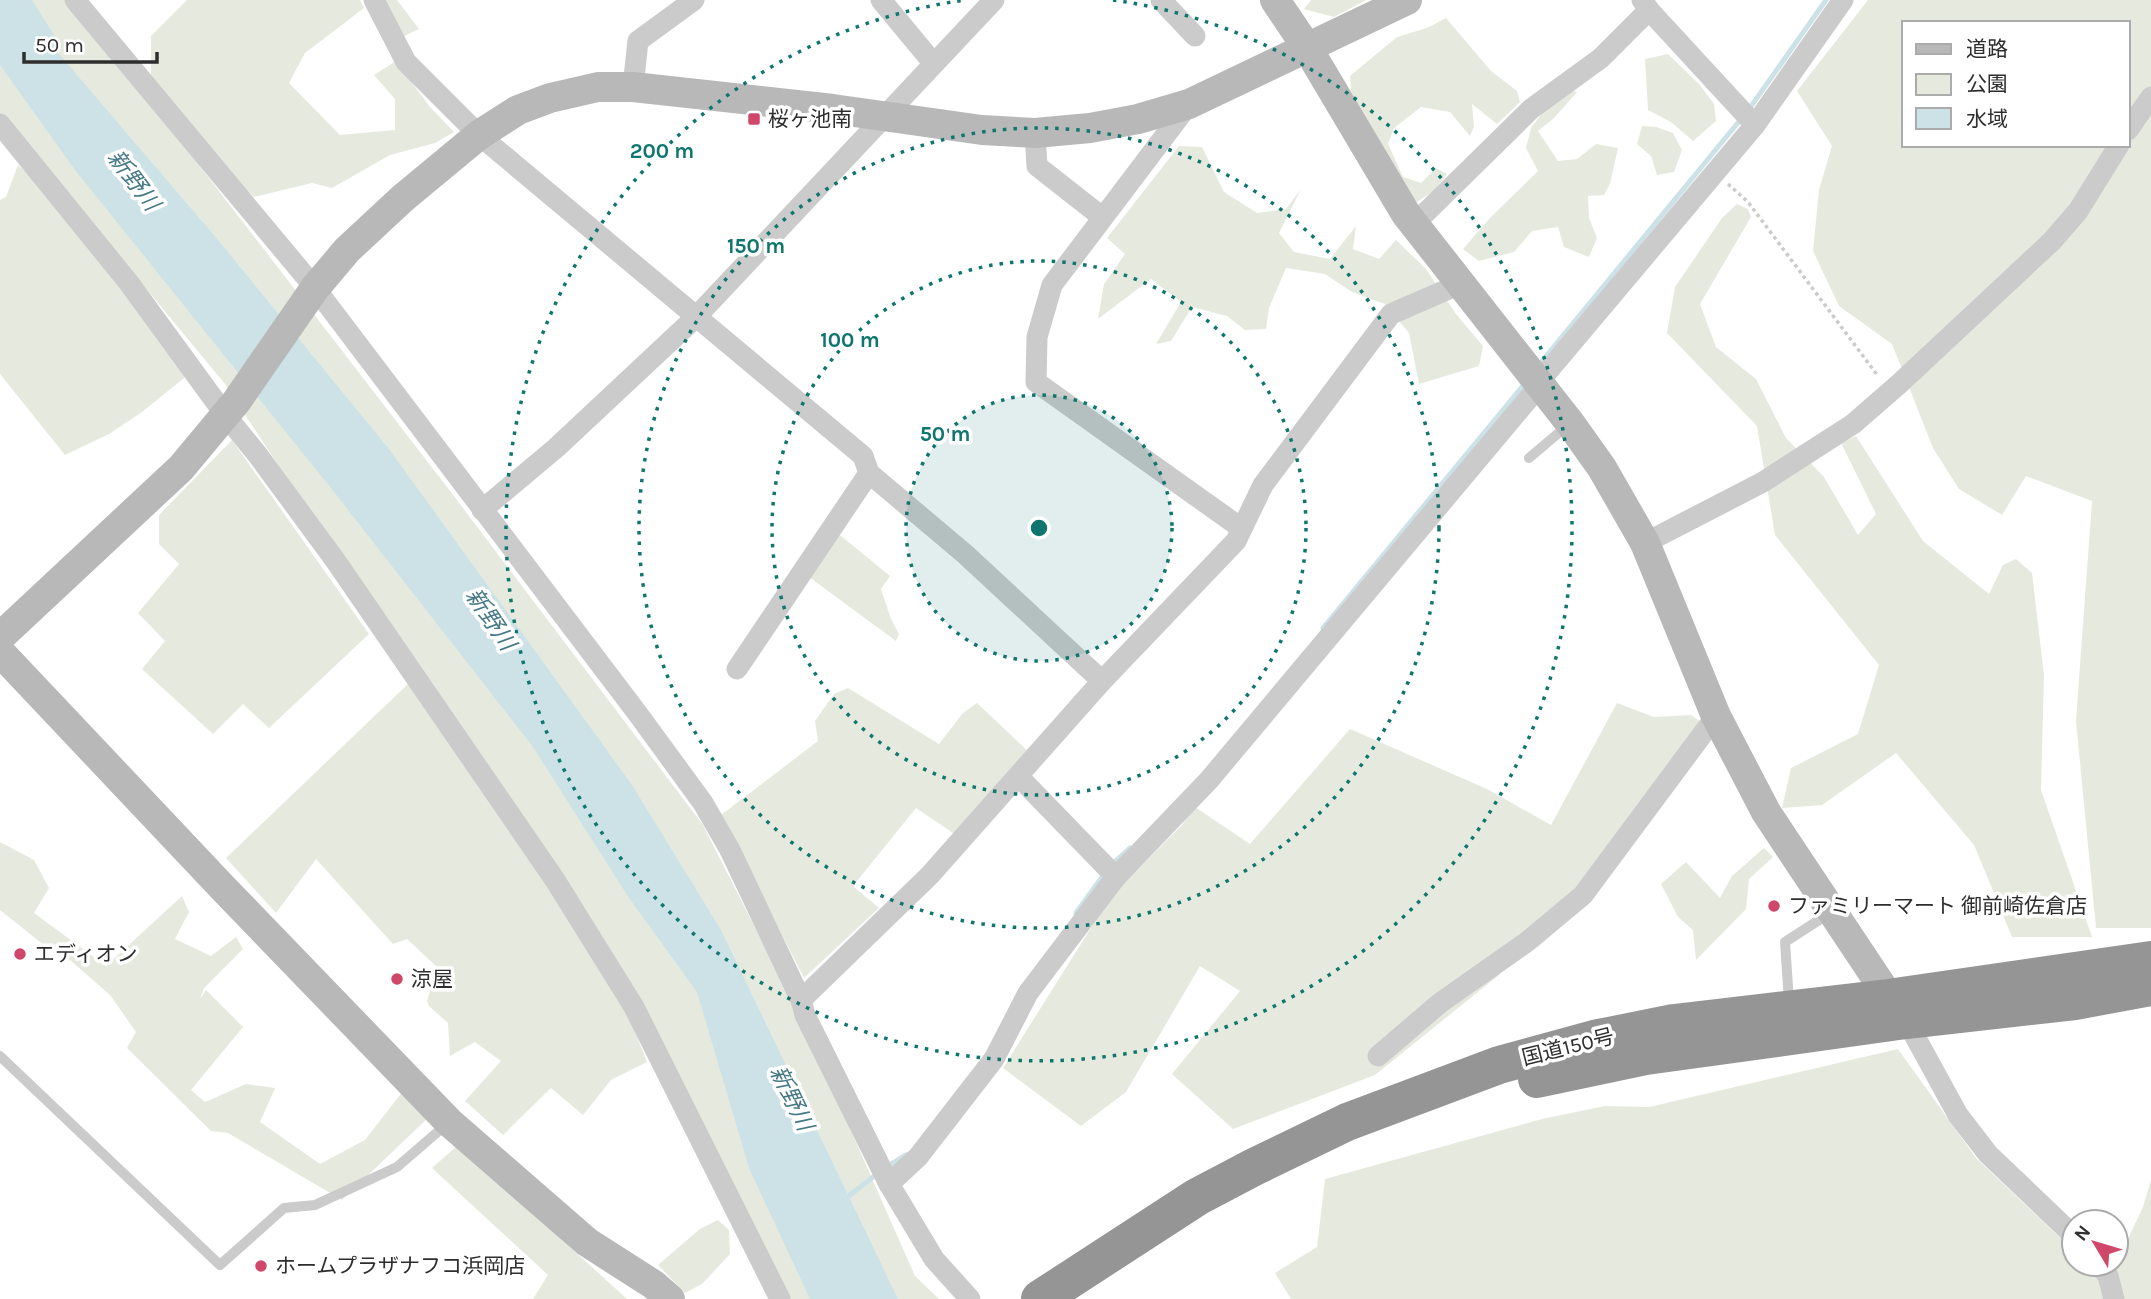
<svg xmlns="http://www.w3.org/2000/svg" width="2151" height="1299" font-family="Karla,'Noto Sans JP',sans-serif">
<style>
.green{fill:#e6eade;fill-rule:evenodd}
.water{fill:#cce2e7}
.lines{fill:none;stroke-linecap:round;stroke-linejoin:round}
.stream{stroke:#cce2e7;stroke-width:5}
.river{stroke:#cce2e7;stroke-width:32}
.path{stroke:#cbcbcb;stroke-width:3.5;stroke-dasharray:3.5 3.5;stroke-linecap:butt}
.lane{stroke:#cbcbcb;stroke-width:10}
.street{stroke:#cbcbcb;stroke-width:21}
.secondary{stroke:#b8b8b8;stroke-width:30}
.highway{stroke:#959595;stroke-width:38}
.ring{fill:none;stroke:#0f766e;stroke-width:3.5;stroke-dasharray:3.5 7}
.poi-dot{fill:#cf4769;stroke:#fff;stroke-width:2.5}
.labels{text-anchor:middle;stroke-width:7;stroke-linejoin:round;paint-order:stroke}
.poi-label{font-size:21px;fill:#2e2e2e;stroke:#fff;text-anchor:start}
.street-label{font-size:21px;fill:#2e2e2e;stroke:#fff}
.water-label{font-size:23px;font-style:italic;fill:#467986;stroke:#fff}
.centre{fill:#0f766e;stroke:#fff;stroke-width:3.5}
.ring-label{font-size:21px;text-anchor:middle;font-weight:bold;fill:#0f766e;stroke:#fff;stroke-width:7;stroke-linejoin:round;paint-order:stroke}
</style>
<rect width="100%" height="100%" fill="#fff"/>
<g class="green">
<polygon points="0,0 72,0 447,487 703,825 803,1022 915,1276 939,1299 786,1299 630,1019 647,1062 611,1080 583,1115 551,1088 503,1135 465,1101 501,1061 475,1042 450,1056 448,1023 429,1006 427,1001 437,967 407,939 393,944 316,859 276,913 226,858 409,683 465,751 225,384 48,170 0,115"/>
<polygon points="187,0 360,0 364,8 305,53 289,83 340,135 395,130 395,99 374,75 396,61 430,107 454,132 435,143 390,155 332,188 312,183 254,197 224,169 151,75 151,36"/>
<polygon points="380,0 397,0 419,29 404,36"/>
<polygon points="1311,0 1366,0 1334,17 1304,9"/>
<path d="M1868,0H2151V928H2096L2076,721L2092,501L2026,476L2002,515L1959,489L1933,448L1892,344L1839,306L1813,251L1819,190L1832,146L1797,91ZM1904,23H2128V145H1904Z"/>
<polygon points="1446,18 1491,71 1517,91 1520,102 1497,124 1472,104 1474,127 1470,136 1450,112 1421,107 1394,128 1388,144 1403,177 1421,183 1436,168 1447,174 1434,191 1415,203 1352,100 1350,76 1397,37 1427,28"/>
<polygon points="1668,54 1699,84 1714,104 1716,121 1693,141 1671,122 1648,110 1645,59"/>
<polygon points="1561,88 1577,92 1554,118 1538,131 1558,161 1577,159 1596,144 1618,148 1610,184 1604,195 1588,196 1589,218 1597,238 1589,257 1564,247 1558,227 1532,231 1514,252 1479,261 1463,249 1490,218 1538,171 1526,148 1531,128"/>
<polygon points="1642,126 1656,127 1673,133 1682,150 1674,172 1657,175 1651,156 1637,144"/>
<polygon points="1179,146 1202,147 1224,192 1257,213 1286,209 1301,189 1279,233 1294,252 1330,259 1356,226 1353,249 1379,259 1396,240 1426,269 1456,314 1483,346 1479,366 1419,384 1409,333 1385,304 1352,292 1325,274 1286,268 1269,308 1266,329 1245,330 1227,316 1192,307 1171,341 1156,344 1181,302 1151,279 1098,319 1104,284 1125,254 1107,238"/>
<polygon points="18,165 44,186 189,374 142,412 109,434 65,455 0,374 0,200 6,197"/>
<polygon points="1737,204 1748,209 1751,217 1700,304 1716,347 1756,379 1786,438 1824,477 1858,535 1876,514 1841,443 1856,436 1923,541 1989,594 2003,565 2016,559 2032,573 2044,675 2041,790 2092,937 2012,937 1974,845 1896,753 1822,805 1782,808 1791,768 1858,734 1879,665 1775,535 1757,426 1667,333 1675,287 1722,218"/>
<polygon points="232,440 369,634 269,728 243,704 213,734 142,669 165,641 138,613 179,564 159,544 159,515"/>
<polygon points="835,531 890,576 881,589 891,619 899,634 896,641 805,574"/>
<polygon points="848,688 939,744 963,713 977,703 1031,754 956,835 916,808 853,886 879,908 804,978 721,815 818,741 815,721 834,694"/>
<polygon points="1617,703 1654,717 1691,715 1704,724 1607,856 1515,951 1499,975 1375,1075 1233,1129 1172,1074 1240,991 1200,966 1126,1092 1081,1126 1003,1068 1111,896 1182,825 1195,807 1250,844 1350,729 1487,789 1551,825"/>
<polygon points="0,842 34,860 49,888 34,913 106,966 182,896 189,912 175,939 211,956 236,937 243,949 204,988 200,999 206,990 243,1027 191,1090 205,1102 246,1084 275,1088 260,1122 320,1164 365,1140 403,1091 430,1116 342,1200 228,1133 211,1131 127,1048 136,1032 110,995 70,960 65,962 0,910"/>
<polygon points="1764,848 1773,857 1749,879 1746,909 1696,960 1693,930 1678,917 1661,884 1686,862 1720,898 1732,876"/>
<polygon points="1898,1049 1976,1158 2074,1251 2074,1264 2087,1264 2096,1272 2116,1264 2143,1207 2151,1180 2151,1299 1291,1299 1275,1273 1317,1247 1325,1179 1542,1119 1605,1106 1649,1107"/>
<polygon points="458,1145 627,1299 533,1299 548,1275 432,1168"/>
<polygon points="718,1220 729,1230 730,1254 702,1284 685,1293 658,1265 700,1229"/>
</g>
<polygon class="water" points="0,0 13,0 218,240 389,449 632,785 721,930 898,1299 810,1299 749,1168 697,992 629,898 533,747 334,492 75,170 0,65"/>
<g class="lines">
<g class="stream">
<polyline points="1747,112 1826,0"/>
<polyline points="1538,366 1741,119"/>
<polyline points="1323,628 1526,382"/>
<polyline points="1111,865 1130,848"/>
<polyline points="1076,913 1105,873"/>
<polyline points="885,1168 906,1155"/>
<polyline points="846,1198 877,1174"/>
</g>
<polyline class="river" points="13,0 42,46"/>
<polyline class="path" points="1728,184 1748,202 1878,376"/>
<g class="lane">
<polyline points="1529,458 1568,425"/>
<polyline points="1789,1002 1785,942 1830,913"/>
<polyline points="0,1056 220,1265 284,1208 315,1205 397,1167 448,1123"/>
</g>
<g class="street">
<polyline points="75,0 315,288 638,714 703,803 730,850 801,1000 805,1015 889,1184 934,1259 970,1299"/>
<polyline points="374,0 406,62 479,135 863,456 869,473 965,554 1102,681 930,875 801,1000"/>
<polyline points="881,0 934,64"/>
<polyline points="1161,0 1195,36"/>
<polyline points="1642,0 1649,10 1755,125"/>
<polyline points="633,87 638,41 694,0"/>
<polyline points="1189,104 1052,285 1037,337 1036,382 1241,528"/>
<polyline points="0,124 129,283 226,416 257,454 335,560 555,880 634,1007 780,1299"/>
<polyline points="2128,130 2151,97"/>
<polyline points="1035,133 1037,166 1102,217"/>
<polyline points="1414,224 1531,109 1601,58 1649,10"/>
<polyline points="1538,383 1755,125 1843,0"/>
<polyline points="482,510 556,448 696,317 994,0"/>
<polyline points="1645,543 1763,482 1853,424 1899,384 2052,241 2078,211 2119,145"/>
<polyline points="737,669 869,473"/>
<polyline points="1102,681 1236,541 1263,485 1391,314 1460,284"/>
<polyline points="1018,776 1116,877 1209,780 1540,385"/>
<polyline points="1906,1020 1958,1115 1988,1154 2074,1236"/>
<polyline points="1378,1056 1440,1003 1528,941 1583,895 1716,716"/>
<polyline points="889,1184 918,1157 994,1059 1028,993 1116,877"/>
<polyline points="2099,1264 2108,1276 2114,1299"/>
</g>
<g class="secondary">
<polyline points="1275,0 1308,49 1406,214 1570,423 1602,468 1645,543 1716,716 1766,812 1899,1012"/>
<polyline points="0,637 181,468 236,402 315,288 347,250 403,198 479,135 518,110 550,98 598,87 633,87 833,109 982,130 1035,133 1090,128 1138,119 1189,104 1407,0"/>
<polyline points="0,652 223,888 449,1122 587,1242 654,1285 670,1299"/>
</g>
<g class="highway">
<polyline points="1537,1079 1646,1056 1906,1020 2075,1001 2151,987"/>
<polyline points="1040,1299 1197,1197 1254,1167 1347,1122 1499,1065 1594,1039 1674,1023 1888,998 2151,960"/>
</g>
</g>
<circle cx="1039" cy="528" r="133" fill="#0f766e" fill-opacity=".12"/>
<g class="ring">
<circle cx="1039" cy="528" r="133"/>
<circle cx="1039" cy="528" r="267"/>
<circle cx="1039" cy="528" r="400"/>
<path d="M1113 0A533 533 0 1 1 965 0"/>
</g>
<g class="poi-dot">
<rect x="747" y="112" width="14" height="14" rx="3.5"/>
<circle cx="1774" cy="906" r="7"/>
<circle cx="20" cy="954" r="7"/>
<circle cx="397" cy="979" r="7"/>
<circle cx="261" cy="1266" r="7"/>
</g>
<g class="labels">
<g class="poi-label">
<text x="768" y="126">桜ヶ池南</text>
<text x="1788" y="913">ファミリーマート 御前崎佐倉店</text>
<text x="34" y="961">エディオン</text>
<text x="411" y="986">涼屋</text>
<text x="275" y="1273">ホームプラザナフコ浜岡店</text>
</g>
<g class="street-label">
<text transform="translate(1568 1047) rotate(-14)" y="7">国道150号</text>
</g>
<g class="water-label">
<text transform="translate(134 180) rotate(53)" y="8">新野川</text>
<text transform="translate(491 619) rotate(56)" y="8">新野川</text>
<text transform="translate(792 1098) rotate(64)" y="8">新野川</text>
</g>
</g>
<circle cx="1039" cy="528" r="10" class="centre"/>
<g class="ring-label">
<text x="662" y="158">200 m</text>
<text x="756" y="253">150 m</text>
<text x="850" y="347">100 m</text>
<text x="945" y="441">50 m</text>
</g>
<rect x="1902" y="21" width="228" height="126" fill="#ffffff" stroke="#ababab" stroke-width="2"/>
<rect x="1916" y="44" width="35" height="10" fill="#b8b8b8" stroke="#ababab" stroke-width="2"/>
<text x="1966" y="56" font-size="21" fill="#2e2e2e">道路</text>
<rect x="1916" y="74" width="35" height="21" fill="#e6eade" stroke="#ababab" stroke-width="2"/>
<text x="1966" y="91" font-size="21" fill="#2e2e2e">公園</text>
<rect x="1916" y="108" width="35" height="21" fill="#cce2e7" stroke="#ababab" stroke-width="2"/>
<text x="1966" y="126" font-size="21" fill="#2e2e2e">水域</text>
<g transform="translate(2095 1243) rotate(308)"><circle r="33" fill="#ffffff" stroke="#ababab" stroke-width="2"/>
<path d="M0-5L12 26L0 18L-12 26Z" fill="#cf4769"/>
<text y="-10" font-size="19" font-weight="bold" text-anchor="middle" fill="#2e2e2e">N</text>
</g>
<path d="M24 52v10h133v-10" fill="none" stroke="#2e2e2e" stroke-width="3.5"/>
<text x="35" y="52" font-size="21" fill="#2e2e2e" stroke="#ffffff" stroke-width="5" paint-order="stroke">50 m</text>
</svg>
